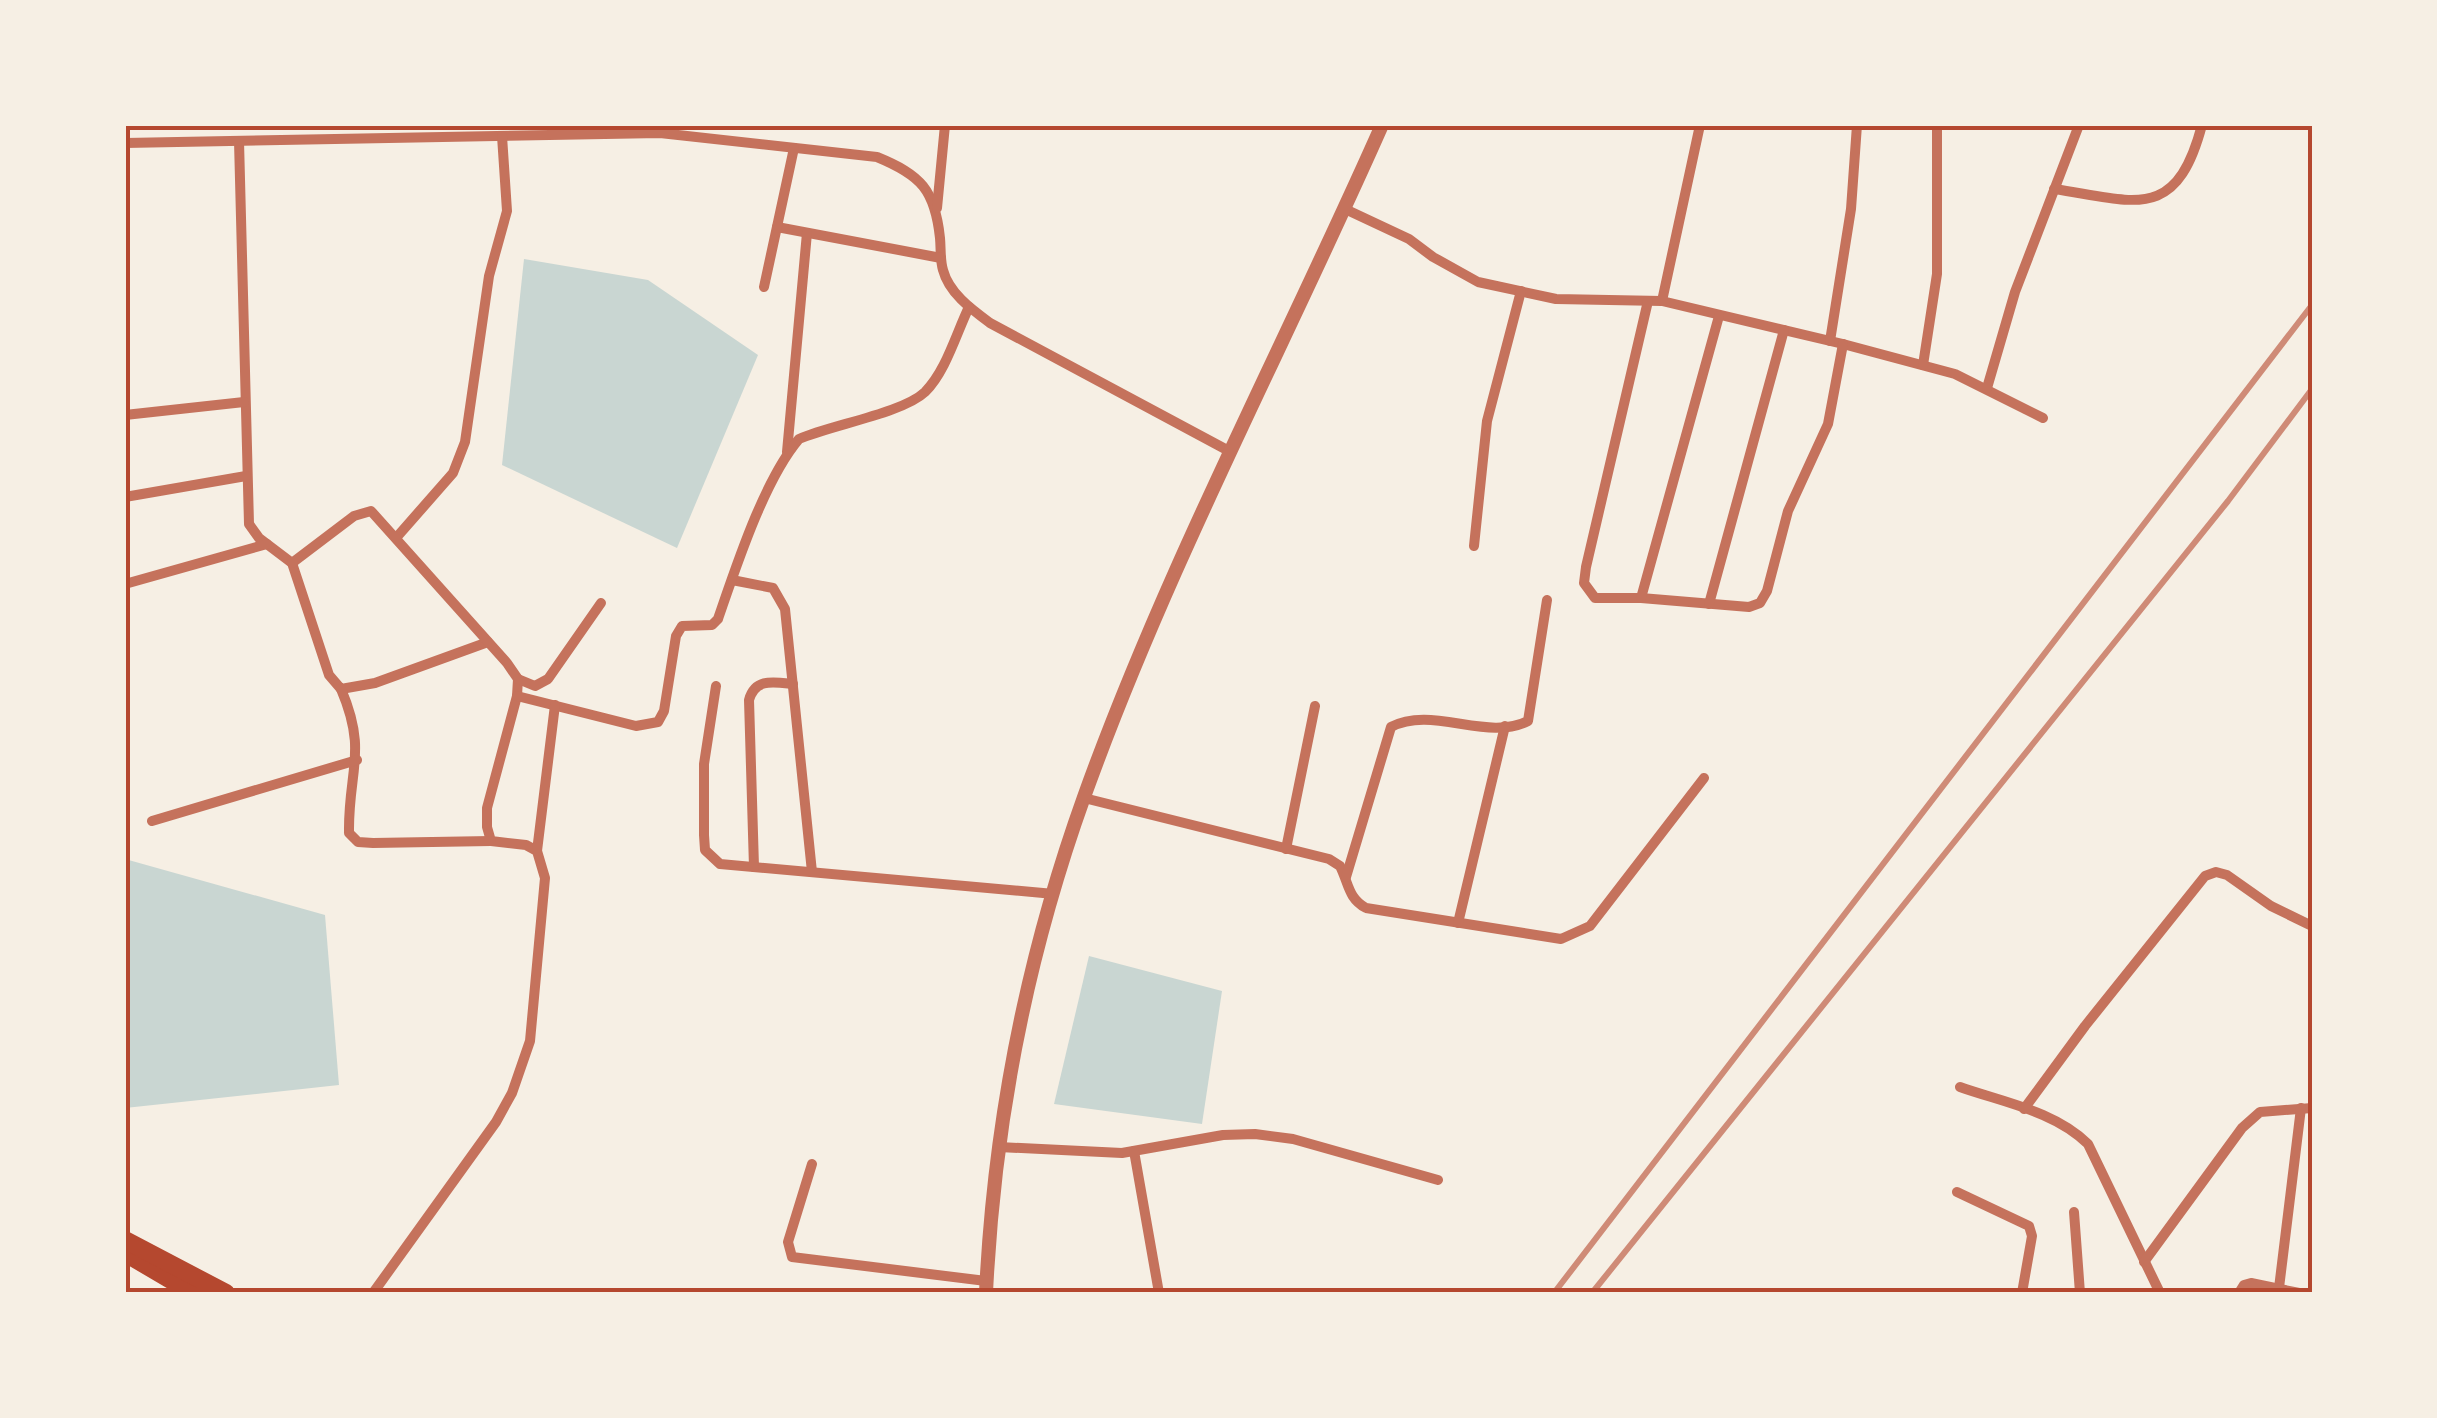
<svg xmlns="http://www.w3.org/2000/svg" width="2437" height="1418" font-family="Merriweather,serif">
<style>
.water{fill:#c9d6d2}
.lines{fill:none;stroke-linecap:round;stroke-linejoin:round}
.minor{stroke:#c5725c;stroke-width:10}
.tertiary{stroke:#c5725c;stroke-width:14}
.primary{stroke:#b5482f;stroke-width:18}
.trunk{stroke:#b5482f;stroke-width:18}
.rail{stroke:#cf8b77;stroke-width:6}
.neatline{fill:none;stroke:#b5482f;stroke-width:4}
</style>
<rect width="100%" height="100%" fill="#f6efe4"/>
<g class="water">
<polygon points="524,259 648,280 758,355 677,548 502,465"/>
<polygon points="125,859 325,915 339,1085 125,1108"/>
<polygon points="1089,956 1222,991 1202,1124 1054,1104"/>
</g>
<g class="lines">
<g class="minor">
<polyline points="239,141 249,524 259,538 292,563 329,675 341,689 375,683 488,642"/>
<path d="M125,143L660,133L877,157C921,175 935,190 940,238C941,249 940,260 943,270C949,293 971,309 990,323L1229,451"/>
<path d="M2054,189C2135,201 2176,223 2202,125"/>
<polyline points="937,208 945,125"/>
<polyline points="1345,209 1409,239 1433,257 1478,282 1556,299 1662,301 1843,344 1955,374 2043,418"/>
<polyline points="777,227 941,258"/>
<polyline points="764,287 794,148"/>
<polyline points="1648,301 1586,567 1584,583 1595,598 1641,598 1749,607 1760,603 1767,591 1788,511 1828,424 1843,344"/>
<polyline points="1662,301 1700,125"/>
<polyline points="1830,341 1851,209 1857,125"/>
<polyline points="1923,365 1937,274 1937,125"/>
<polyline points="1987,388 2015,292 2079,125"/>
<polyline points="125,415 244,402"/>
<polyline points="787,452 807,233"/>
<polyline points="125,497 246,476"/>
<polyline points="396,538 453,473 465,442 489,276 507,211 502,136"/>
<polyline points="1474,546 1487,421 1521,291"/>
<polyline points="292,563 354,516 371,511 507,663 518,679 517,696 487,808 487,827 491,841 526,845 537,851 545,878 530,1041 512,1093 496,1122 373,1293"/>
<polyline points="732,580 773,588 785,609 812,872"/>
<polyline points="125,584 267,544"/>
<polyline points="1641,598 1719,316"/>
<polyline points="1709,604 1784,330"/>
<polyline points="518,679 535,686 548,679 601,603"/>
<polyline points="716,686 704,764 704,835 705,850 720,864 1054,894"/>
<path d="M341,689C368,752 348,771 349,833L358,842L373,843L491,841"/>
<path d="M517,696L636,726L658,722L664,711L676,636L682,626L712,625L718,619C736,567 764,480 799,439C831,425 903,413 925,392C946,371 956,334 969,307"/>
<path d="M1084,798L1329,859L1340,866C1349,884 1348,898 1366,908L1561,939L1590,926L1704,778"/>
<polyline points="152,821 357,760"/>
<polyline points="1286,849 1315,706"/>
<polyline points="537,851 555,705"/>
<path d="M754,867L749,700C755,678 773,682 793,684"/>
<path d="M1346,877L1391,727C1432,705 1487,742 1528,721L1547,600"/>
<polyline points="1458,923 1505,726"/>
<path d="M1960,1087C2002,1102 2055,1111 2088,1144L2160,1293"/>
<polyline points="2024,1109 2085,1026 2205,876 2216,872 2227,875 2271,906 2312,926"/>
<polyline points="999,1147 1122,1153 1223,1135 1255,1134 1293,1139 1438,1180"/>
<polyline points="1134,1151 1159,1293"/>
<polyline points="812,1164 788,1242 792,1257 986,1281"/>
<polyline points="1957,1192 2029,1226 2032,1236 2022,1293"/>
<polyline points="2074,1212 2080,1293"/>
<polyline points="2144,1262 2242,1128 2260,1112 2312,1108"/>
<polyline points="2279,1288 2301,1108"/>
<polyline points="2239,1293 2244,1285 2251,1283 2299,1293"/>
</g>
<path class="tertiary" d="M986,1293C994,1124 1027,956 1084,797C1167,566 1283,349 1382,125"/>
<polyline class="primary" points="125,1253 193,1293"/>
<polyline class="trunk" points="125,1240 226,1293"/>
<g class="rail">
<polyline points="1554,1293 2312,305"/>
<polyline points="1592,1293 2228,501 2312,389"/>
</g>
</g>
<rect width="2437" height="1418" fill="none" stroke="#f6efe4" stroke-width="255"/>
<rect x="128" y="128" width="2182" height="1162" class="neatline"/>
</svg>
